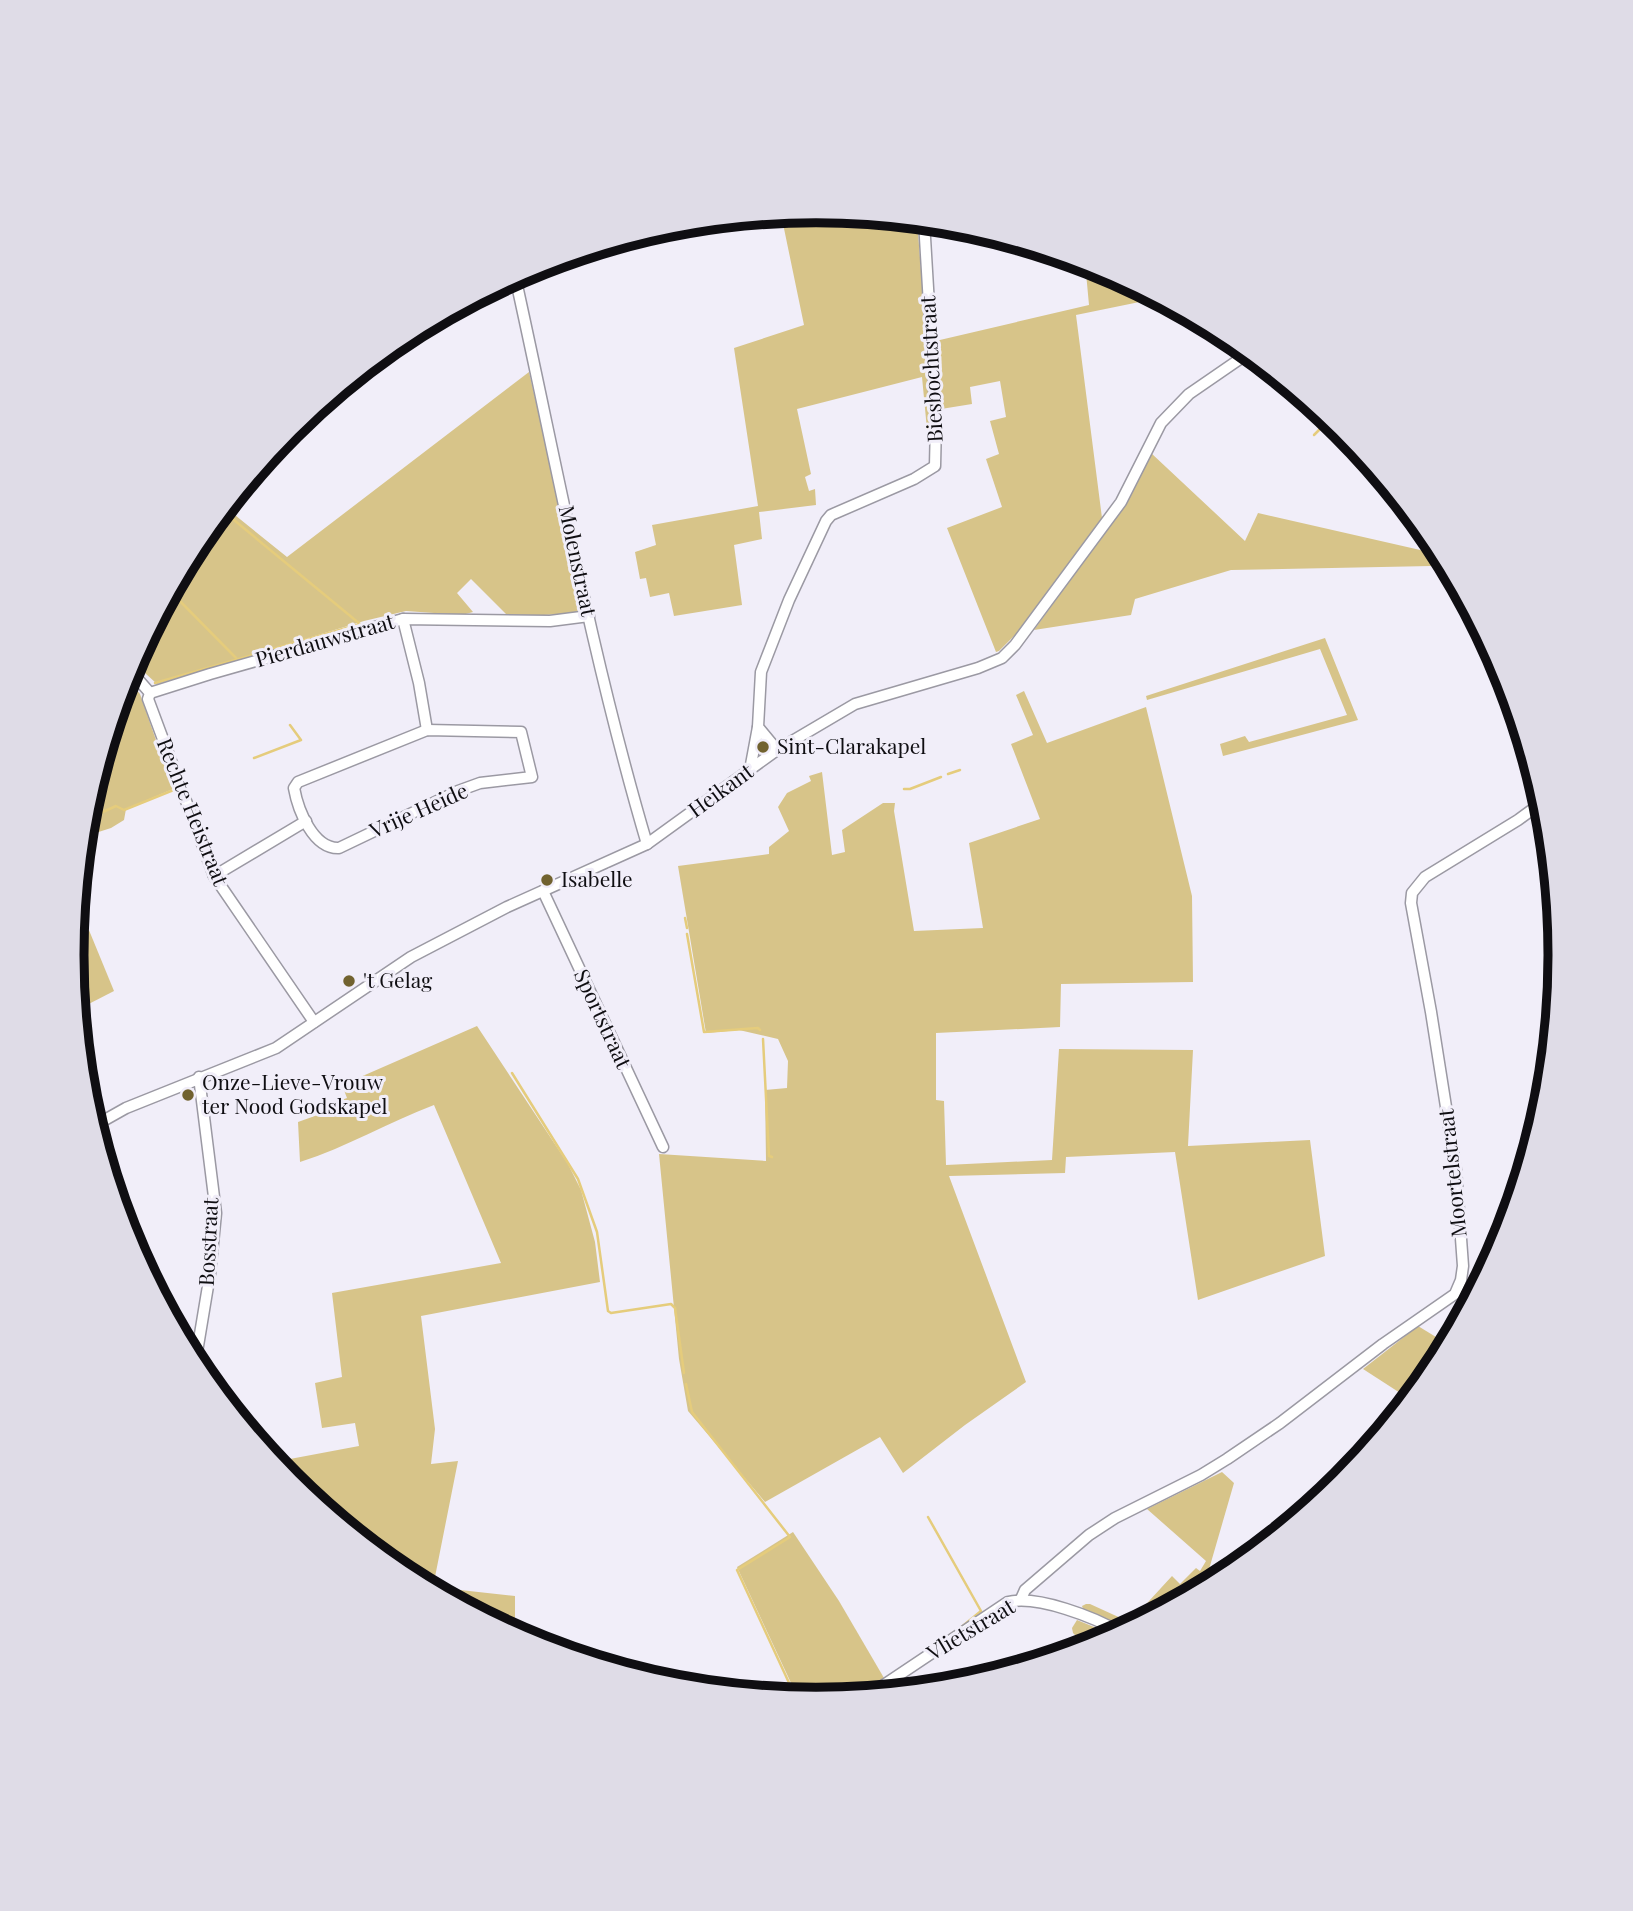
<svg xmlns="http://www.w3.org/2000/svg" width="1633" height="1911" font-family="'Playfair Display',serif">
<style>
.green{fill:#d7c489}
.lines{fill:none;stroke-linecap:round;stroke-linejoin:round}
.stream{stroke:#e5cc7c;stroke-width:2.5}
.minor-casing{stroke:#9b99a3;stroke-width:13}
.minor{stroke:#fff;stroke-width:10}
.poi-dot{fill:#71622f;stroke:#f1eef9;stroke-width:2.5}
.labels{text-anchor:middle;stroke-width:6;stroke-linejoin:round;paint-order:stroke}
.street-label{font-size:21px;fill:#0f0e12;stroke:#f1eef9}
.poi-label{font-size:21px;fill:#0f0e12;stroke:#f1eef9;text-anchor:start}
.rim{fill:none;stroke:#0f0e12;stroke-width:9}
</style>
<rect width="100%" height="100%" fill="#f1eef9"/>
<g class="green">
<polygon points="817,211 917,221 927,343 1089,305 1085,262 1102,268 1159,298 1076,315 1102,518 1016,634 999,651 996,652 947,528 1002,507 986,459 999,454 990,421 1006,417 1000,381 970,387 972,404 941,409 941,438 928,440 922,377 797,409 811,474 805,477 809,491 815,489 816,505 759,512 762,539 734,545 742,605 674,616 669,593 650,597 646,578 640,579 635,552 656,545 652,525 758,506 734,348 804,325 781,214"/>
<polygon points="777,215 522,273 532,267 672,225"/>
<polygon points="529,372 583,605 583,610 579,613 509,617 471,579 457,593 473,612 462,615 406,611 364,621 157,684 133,662 197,541 225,507 287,557"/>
<polygon points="1151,453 1245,541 1258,513 1429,552 1431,566 1231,570 1135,599 1131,615 1034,630 1127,502"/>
<polygon points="1325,638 1358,720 1223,756 1220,744 1245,736 1249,742 1347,715 1320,649 1147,700 1146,696"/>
<polygon points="126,677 140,694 173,789 126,809 124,820 111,828 83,837 86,810"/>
<polygon points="1024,691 1047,743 1146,707 1192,896 1193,982 1061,984 1060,1027 936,1033 936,1100 944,1101 946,1165 1052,1160 1059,1049 1193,1050 1188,1146 1310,1140 1325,1256 1198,1300 1175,1152 1066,1157 1065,1173 949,1176 1026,1382 965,1425 903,1473 880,1437 765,1502 688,1411 679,1359 659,1154 766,1161 765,1090 787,1088 788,1061 778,1039 739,1030 706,1033 678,866 769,854 769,847 789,831 778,807 787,793 811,781 809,776 822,772 832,855 845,852 842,830 883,803 895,803 894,811 914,931 983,928 969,843 1040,819 1011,744 1033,735 1016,695"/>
<polygon points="77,901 114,991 77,1010 72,955"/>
<path d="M477,1026L568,1164L581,1190L595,1242L600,1282L421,1316L435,1429L431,1464L458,1461L433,1587L515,1596V1635L402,1575L290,1482L274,1462L359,1446L355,1423L322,1428L315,1383L342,1377L332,1293L501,1263L434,1105C389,1122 347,1147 300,1162L298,1122L326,1112L324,1106L347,1098L342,1085Z"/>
<polygon points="1418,1326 1449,1345 1436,1370 1411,1400 1363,1369"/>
<polygon points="1222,1472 1234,1483 1203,1590 1144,1621 1138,1613 1172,1576 1180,1584 1196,1568 1200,1571 1206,1561 1147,1509"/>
<polygon points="793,1532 839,1601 884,1678 857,1696 816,1700 798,1698 737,1567"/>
<polygon points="1086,1604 1090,1604 1136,1625 1126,1630 1084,1611 1082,1606"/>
<polygon points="1077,1620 1116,1636 1105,1642 1078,1638 1073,1633 1072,1628"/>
</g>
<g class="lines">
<g class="stream">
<polyline points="1314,435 1330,419"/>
<polyline points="171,592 237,659"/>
<polyline points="155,683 360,624 223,511"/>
<polyline points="254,758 301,740 290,725"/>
<polyline points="948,774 960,770"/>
<polyline points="904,789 910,789 941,777"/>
<polyline points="85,820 116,806 124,810 176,789"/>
<polyline points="685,918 687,928"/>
<polyline points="687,934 704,1032 758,1028 760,1030"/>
<polyline points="763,1039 769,1156 772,1157"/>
<polyline points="512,1073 578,1179 597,1232 608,1311 611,1313 671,1304 675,1308 684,1373"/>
<polyline points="686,1384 692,1412 790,1537 737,1570 796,1698"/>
<polyline points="928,1517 981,1611 959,1629"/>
<polyline points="931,1648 954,1632"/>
<polyline points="645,1678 656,1676 658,1682"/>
</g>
<defs>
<g id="minor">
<path d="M515,276C557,466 592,658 647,844"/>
<polyline points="403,619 419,683 427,730"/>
<polyline points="129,669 150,693 148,699 214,876 314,1022"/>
<polyline points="150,693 210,674 403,619 550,621 589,616"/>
<path d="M427,730L521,732L532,777L480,783L458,791L339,848C313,849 298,810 294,788L298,782Z"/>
<polyline points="777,750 758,727 761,672 789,600 826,521 831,515 914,479 935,466 936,422 924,221"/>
<polyline points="750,770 758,727"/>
<polyline points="214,876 306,821"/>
<polyline points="543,891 663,1147"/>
<polyline points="94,1126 126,1108 276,1048 411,957 507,907 647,844 777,750 855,704 978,668 1002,658 1015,645 1121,502 1161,423 1189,394 1250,352"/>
<polyline points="195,1364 210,1274 216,1213 199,1077"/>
<polyline points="1021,1599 1025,1590 1089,1535 1115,1518 1201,1475 1227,1459 1280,1423 1383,1344 1455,1294 1461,1280 1463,1266 1456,1170 1431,1012 1411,903 1412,893 1425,877 1518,820 1544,801"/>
<path d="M869,1695L1008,1602C1037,1595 1095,1617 1121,1633"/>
</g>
</defs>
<use href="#minor" class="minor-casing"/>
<use href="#minor" class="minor"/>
</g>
<g class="poi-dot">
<circle cx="763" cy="747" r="7"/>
<circle cx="547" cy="880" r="7"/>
<circle cx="349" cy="981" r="7"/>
<circle cx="188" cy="1095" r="7"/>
</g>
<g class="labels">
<g class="street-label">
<text transform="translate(932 369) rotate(-93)" y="7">Biesbochtstraat</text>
<text transform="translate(577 561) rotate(78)" y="7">Molenstraat</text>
<text transform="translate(325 641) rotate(-16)" y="7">Pierdauwstraat</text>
<text transform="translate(721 791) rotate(-36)" y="7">Heikant</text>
<text transform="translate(419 811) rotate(-24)" y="7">Vrije Heide</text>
<text transform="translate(192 812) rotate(68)" y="7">Rechte Heistraat</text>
<text transform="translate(602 1019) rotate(65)" y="7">Sportstraat</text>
<text transform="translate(1453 1173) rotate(-96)" y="7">Moortelstraat</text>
<text transform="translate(209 1242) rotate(-87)" y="7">Bosstraat</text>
<text transform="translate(971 1630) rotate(-31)" y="7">Vlietstraat</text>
</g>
<g class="poi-label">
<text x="777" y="754">Sint-Clarakapel</text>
<text x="561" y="887">Isabelle</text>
<text x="363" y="988">'t Gelag</text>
<text x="202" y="1090">Onze-Lieve-Vrouw<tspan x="202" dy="24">ter Nood Godskapel</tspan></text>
</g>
</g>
<path d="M0 0H1633V1911H0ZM84 955a732 732 0 1 1 1464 0a732 732 0 1 1-1464 0Z" fill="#dfdce7" fill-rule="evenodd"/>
<path class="rim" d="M84 955a732 732 0 1 1 1464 0a732 732 0 1 1-1464 0Z"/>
</svg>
